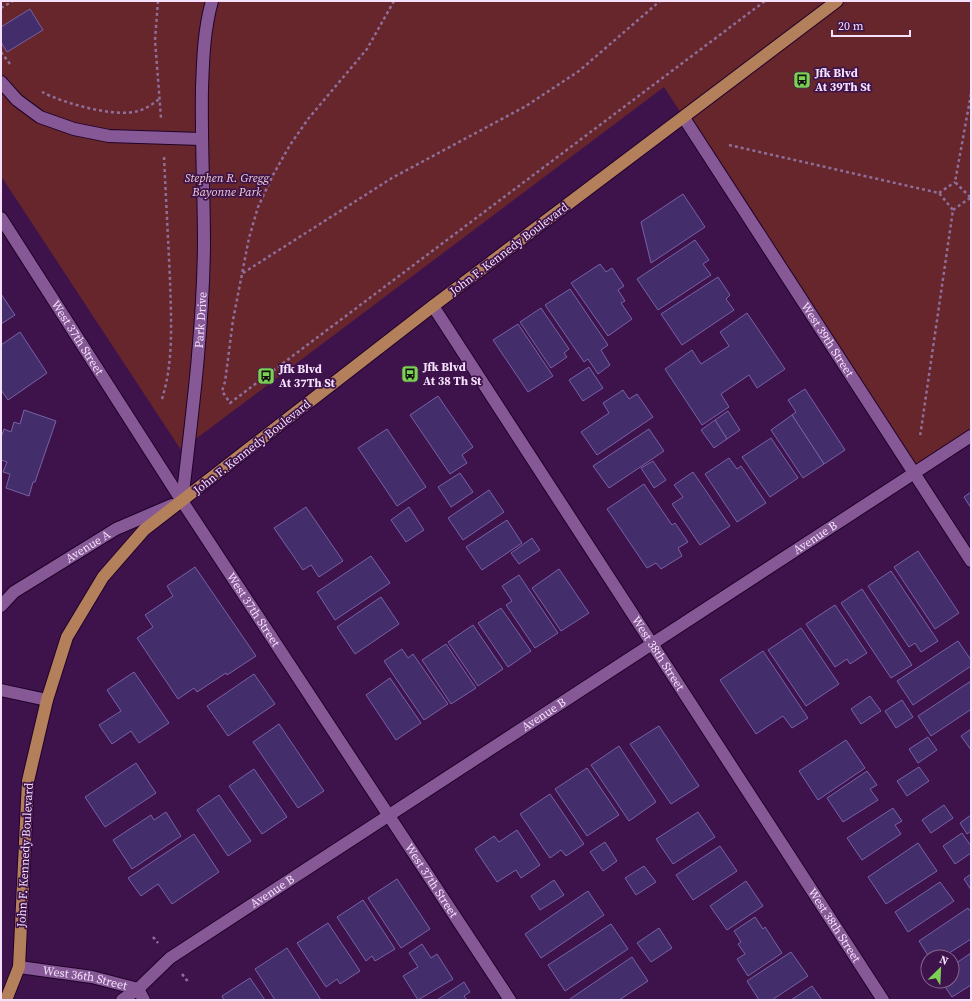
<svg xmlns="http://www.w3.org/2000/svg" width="972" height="1001" font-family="'Source Serif 4',serif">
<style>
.green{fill:#66262c}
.building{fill:#432d6b;stroke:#7762a5}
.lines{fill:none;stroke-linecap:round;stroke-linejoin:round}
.street-casing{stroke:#20022a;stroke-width:14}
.secondary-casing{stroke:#20022a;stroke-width:14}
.primary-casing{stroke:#20022a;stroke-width:14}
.path{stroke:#8f6f9a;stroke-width:2.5;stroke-dasharray:3 3;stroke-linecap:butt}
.street{stroke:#865996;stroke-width:12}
.secondary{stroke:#865996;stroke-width:12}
.primary{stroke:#b47f5b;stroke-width:12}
.labels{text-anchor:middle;stroke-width:3.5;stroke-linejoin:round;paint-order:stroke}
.poi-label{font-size:12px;font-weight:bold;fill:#f5e1fc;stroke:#3e134b;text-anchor:start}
.park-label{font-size:12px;font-style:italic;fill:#eccfcf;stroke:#3e134b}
.street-label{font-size:12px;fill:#f5e1fc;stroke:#3e134b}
</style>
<rect width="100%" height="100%" fill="#3e134b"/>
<polygon class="green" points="1,1 971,1 971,436 914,473 664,87 181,450 1,176"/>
<g class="building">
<polygon points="30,9 43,30 7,52 1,42 1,27"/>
<polygon points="683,194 705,227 651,263 641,222"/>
<polygon points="695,240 709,260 703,264 711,275 658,310 637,279"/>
<polygon points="600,264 606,272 612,268 624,286 618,290 625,301 621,303 632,319 608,336 571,283"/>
<polygon points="718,277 730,295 726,299 734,310 682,345 661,314"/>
<polygon points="570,289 608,345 601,350 610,365 598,374 588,359 584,362 545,305"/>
<polygon points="1,294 15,315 1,324"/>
<polygon points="541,308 569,349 564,353 567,357 551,368 520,322"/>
<polygon points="747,313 785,369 757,388 749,375 721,394 729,407 702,425 665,369 692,350 701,364 729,346 720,332"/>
<polygon points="518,324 553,376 528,392 493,340"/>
<polygon points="20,332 47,373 8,400 1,390 1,345"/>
<polygon points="589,367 603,388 583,401 569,380"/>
<polygon points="805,389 845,450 824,464 792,415 796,412 788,400"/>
<polygon points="623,390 629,399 637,394 653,417 597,455 581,432 609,413 603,403"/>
<polygon points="438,396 473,447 462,455 467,463 450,474 410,415"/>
<polygon points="24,410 56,421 35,482 33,482 29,496 6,488 10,474 3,472 7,462 1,460 1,438 4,429 11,432 14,422 20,424"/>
<polygon points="728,411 740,430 727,439 715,420"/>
<polygon points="792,415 824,464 803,478 771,430"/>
<polygon points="715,420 727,439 714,448 701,430"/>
<polygon points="387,429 426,487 397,506 358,448"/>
<polygon points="649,429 664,451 609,488 593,466"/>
<polygon points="771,438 798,478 770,497 742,457"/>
<polygon points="729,458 737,469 741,466 766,503 737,522 705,474"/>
<polygon points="653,461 666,480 654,488 641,468"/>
<polygon points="693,472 730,526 700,545 672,504 683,497 674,485"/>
<polygon points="460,473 473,492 451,507 438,487"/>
<polygon points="644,484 672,525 675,523 688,542 678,548 682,556 661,569 656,563 647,568 607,509"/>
<polygon points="489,490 504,512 463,540 448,518"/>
<polygon points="971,492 971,508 964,497"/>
<polygon points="306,507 343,561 319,577 311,565 303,570 274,528"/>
<polygon points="409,507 424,530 406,542 391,520"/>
<polygon points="507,520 522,543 482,570 466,547"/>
<polygon points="532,538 540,550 519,564 511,553"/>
<polygon points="918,551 959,613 935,629 894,567"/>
<polygon points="371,556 390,583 335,620 317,592"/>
<polygon points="195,567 256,656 227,675 226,673 197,692 194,688 178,699 137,638 153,627 145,615 173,596 167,586"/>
<polygon points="559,569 589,613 561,631 532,588"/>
<polygon points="891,571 938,641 921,652 915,643 909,647 868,586"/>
<polygon points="519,575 558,633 535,648 506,605 512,601 502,586"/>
<polygon points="862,589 912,665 891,678 841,603"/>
<polygon points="381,597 399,624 355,654 337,627"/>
<polygon points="835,605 867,653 850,664 847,659 835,667 806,624"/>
<polygon points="501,608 531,651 508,667 478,623"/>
<polygon points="473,625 503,669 478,686 448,642"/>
<polygon points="801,628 839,684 806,706 768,650"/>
<polygon points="958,641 971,660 971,666 913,705 897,681"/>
<polygon points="446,644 476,688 451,704 422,660"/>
<polygon points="402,649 408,658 413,654 448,704 424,720 384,661"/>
<polygon points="763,651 808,718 792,728 783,716 756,734 720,680"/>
<polygon points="134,672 169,723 139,743 131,731 112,744 99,725 121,711 107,690"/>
<polygon points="254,674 275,704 228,736 207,706"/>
<polygon points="390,678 421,723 396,740 366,695"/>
<polygon points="971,681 971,712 970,710 931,736 918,716"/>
<polygon points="870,696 881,711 861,724 851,709"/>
<polygon points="902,700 913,717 896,728 885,711"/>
<polygon points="279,724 324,791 298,808 253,742"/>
<polygon points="659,726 699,786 671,804 630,744"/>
<polygon points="971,729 971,750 961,736"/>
<polygon points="928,737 937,750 918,763 909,749"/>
<polygon points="846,740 865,768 818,800 799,771"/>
<polygon points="619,746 656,802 629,821 591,765"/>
<polygon points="136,763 156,793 105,827 85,797"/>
<polygon points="919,767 929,781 907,796 897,781"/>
<polygon points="587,768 619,815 587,836 555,789"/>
<polygon points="254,769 287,817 262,834 229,786"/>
<polygon points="867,771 877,785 870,789 878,800 843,822 827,798"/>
<polygon points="550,794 584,844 566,856 561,850 550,858 520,814"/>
<polygon points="219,795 251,841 228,856 197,810"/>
<polygon points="944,805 953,818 931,833 922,820"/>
<polygon points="893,808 902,821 895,825 901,834 862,860 847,838"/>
<polygon points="166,812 181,836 132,869 113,840 151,815 154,820"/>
<polygon points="698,812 715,837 673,864 656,839"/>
<polygon points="971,815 971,831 967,834 960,823"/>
<polygon points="517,830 540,865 521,878 516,870 497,882 475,849 494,836 499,842"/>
<polygon points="962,833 971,846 971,853 955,864 943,846"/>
<polygon points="194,834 219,872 172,904 158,884 141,896 128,878"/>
<polygon points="605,842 617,861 603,871 590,852"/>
<polygon points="918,843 937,871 886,904 868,877"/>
<polygon points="720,846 737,871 693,900 676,875"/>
<polygon points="644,866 656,882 636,895 625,878"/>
<polygon points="971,874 971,890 964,879"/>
<polygon points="397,879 430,929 401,948 368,898"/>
<polygon points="554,880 564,895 540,910 531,896"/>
<polygon points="746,881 763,906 727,930 710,906"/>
<polygon points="940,882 954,901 908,932 895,912"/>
<polygon points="588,891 604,915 541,958 525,934"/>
<polygon points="363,900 395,949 375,961 372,956 366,961 337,917"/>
<polygon points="968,908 971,912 971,939 943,957 929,957 919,941"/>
<polygon points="755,917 763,929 765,927 782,953 748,976 737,959 745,954 738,944 741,942 734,931"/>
<polygon points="328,923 360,971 340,984 337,979 326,987 297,943"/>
<polygon points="611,924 628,949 565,991 548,965"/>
<polygon points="659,928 672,948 651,962 637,943"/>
<polygon points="422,944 431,958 437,954 453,979 418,1000 403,976 418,967 409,953"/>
<polygon points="287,948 321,1000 275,1000 255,969"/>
<polygon points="791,952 808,976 772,1000 759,1000 747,981"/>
<polygon points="971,953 971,985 952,997 941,981 952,981 952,966"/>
<polygon points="632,957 648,981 619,1000 571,1000 570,999"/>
<polygon points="250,978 265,1000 224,1000 222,996"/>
<polygon points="464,982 470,992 464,996 467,1000 437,1000"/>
<polygon points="812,986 822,1000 791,1000"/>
</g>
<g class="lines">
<defs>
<g id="street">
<polyline points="1,82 17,100 40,117 74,129 109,136 201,139"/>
<path id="s1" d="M684,118L971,561"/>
<path id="s2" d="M1,218L182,501L510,1000"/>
<path id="s3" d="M433,306L883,1000"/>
<path id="s4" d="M182,501C192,416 203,331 204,245C204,193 201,140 202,88C203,59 204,29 212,1"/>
<path id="s5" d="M19,967L92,977L138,989L144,1000"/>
<path id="s6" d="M122,1000L138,989L170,958L971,436"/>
</g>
<g id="secondary">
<path id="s7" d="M1,606L14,592L116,529L172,505"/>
<polyline points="1,690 47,700"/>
</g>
<polyline id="primary" points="6,1000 19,967 28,781 47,700 67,637 103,577 144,530 433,306 837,1"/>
</defs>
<use href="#street" class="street-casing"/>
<use href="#secondary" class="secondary-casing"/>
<use href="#primary" class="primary-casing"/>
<g class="path">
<polyline points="158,1 155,40 161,118"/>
<polyline points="394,1 367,49 308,119 290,145 273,175 258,207 249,238 233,320 225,382 222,391 230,403 765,1"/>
<polyline points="1,8 13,1"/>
<polyline points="1,52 10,64"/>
<path d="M42,92C63,103 115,118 138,111C146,109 153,104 159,99"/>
<polyline points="971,94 955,182 971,198"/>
<polyline points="729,145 939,193 953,210 920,437"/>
<polyline points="939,193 955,182"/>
<polyline points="953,210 970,198"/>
<polyline points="243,273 392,178 526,106 579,71 660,1"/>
<path d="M162,399C174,361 171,319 170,279C168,238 166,198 164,157"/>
<polyline points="153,937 158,943"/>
<polyline points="182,974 189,983"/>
</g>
<use href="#street" class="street"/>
<use href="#secondary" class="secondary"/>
<use href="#primary" class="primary"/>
</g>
<defs>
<symbol id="bus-square" viewBox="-11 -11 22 22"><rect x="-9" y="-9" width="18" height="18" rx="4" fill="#7cd155" stroke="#3e134b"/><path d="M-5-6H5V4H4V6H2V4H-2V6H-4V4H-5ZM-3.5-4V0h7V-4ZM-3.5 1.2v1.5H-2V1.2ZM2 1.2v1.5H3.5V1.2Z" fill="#111"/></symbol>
</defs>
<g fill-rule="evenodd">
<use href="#bus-square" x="792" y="70" width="20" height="20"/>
<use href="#bus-square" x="400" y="364" width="20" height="20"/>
<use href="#bus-square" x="256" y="366" width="20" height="20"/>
</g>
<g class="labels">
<g class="poi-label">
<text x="815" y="77">Jfk Blvd<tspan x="815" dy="14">At 39Th St</tspan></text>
<text x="423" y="371">Jfk Blvd<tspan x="423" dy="14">At 38 Th St</tspan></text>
<text x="279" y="373">Jfk Blvd<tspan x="279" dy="14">At 37Th St</tspan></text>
</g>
<g class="park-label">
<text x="227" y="182">Stephen R. Gregg<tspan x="227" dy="14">Bayonne Park</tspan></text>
</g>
<g class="street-label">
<text transform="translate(509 249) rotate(-37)" y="4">John F. Kennedy Boulevard</text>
<text dy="4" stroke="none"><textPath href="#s4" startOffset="182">Park Drive</textPath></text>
<text dy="4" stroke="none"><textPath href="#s2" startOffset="142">West 37th Street</textPath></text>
<text dy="4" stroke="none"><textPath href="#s1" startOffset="264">West 39th Street</textPath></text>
<text transform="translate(252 447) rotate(-38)" y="4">John F. Kennedy Boulevard</text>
<text dy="4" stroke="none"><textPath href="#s6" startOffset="834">Avenue B</textPath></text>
<text dy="4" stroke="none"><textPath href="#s7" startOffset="106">Avenue A</textPath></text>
<text dy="4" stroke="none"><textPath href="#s2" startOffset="466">West 37th Street</textPath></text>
<text dy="4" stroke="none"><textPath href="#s3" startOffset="414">West 38th Street</textPath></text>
<text dy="4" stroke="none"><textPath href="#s6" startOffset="510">Avenue B</textPath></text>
<text transform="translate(25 855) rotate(-87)" y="4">John F. Kennedy Boulevard</text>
<text dy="4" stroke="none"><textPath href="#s2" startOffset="790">West 37th Street</textPath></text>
<text dy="4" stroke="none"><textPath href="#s6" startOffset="186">Avenue B</textPath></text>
<text dy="4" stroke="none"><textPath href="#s3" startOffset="738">West 38th Street</textPath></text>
<text dy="4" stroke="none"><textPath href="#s5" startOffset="67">West 36th Street</textPath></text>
</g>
</g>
<rect width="972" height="1001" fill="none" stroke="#f5e1fc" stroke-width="4"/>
<g transform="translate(940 969) rotate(24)"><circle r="19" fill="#3e134b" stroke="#876592"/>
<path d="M0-3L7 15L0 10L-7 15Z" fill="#7cd155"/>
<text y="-6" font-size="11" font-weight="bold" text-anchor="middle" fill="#f5e1fc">N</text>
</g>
<path d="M832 30v6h78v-6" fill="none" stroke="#f5e1fc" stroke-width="2"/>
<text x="838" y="30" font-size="12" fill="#f5e1fc" stroke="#3e134b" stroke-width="3" paint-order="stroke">20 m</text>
</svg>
